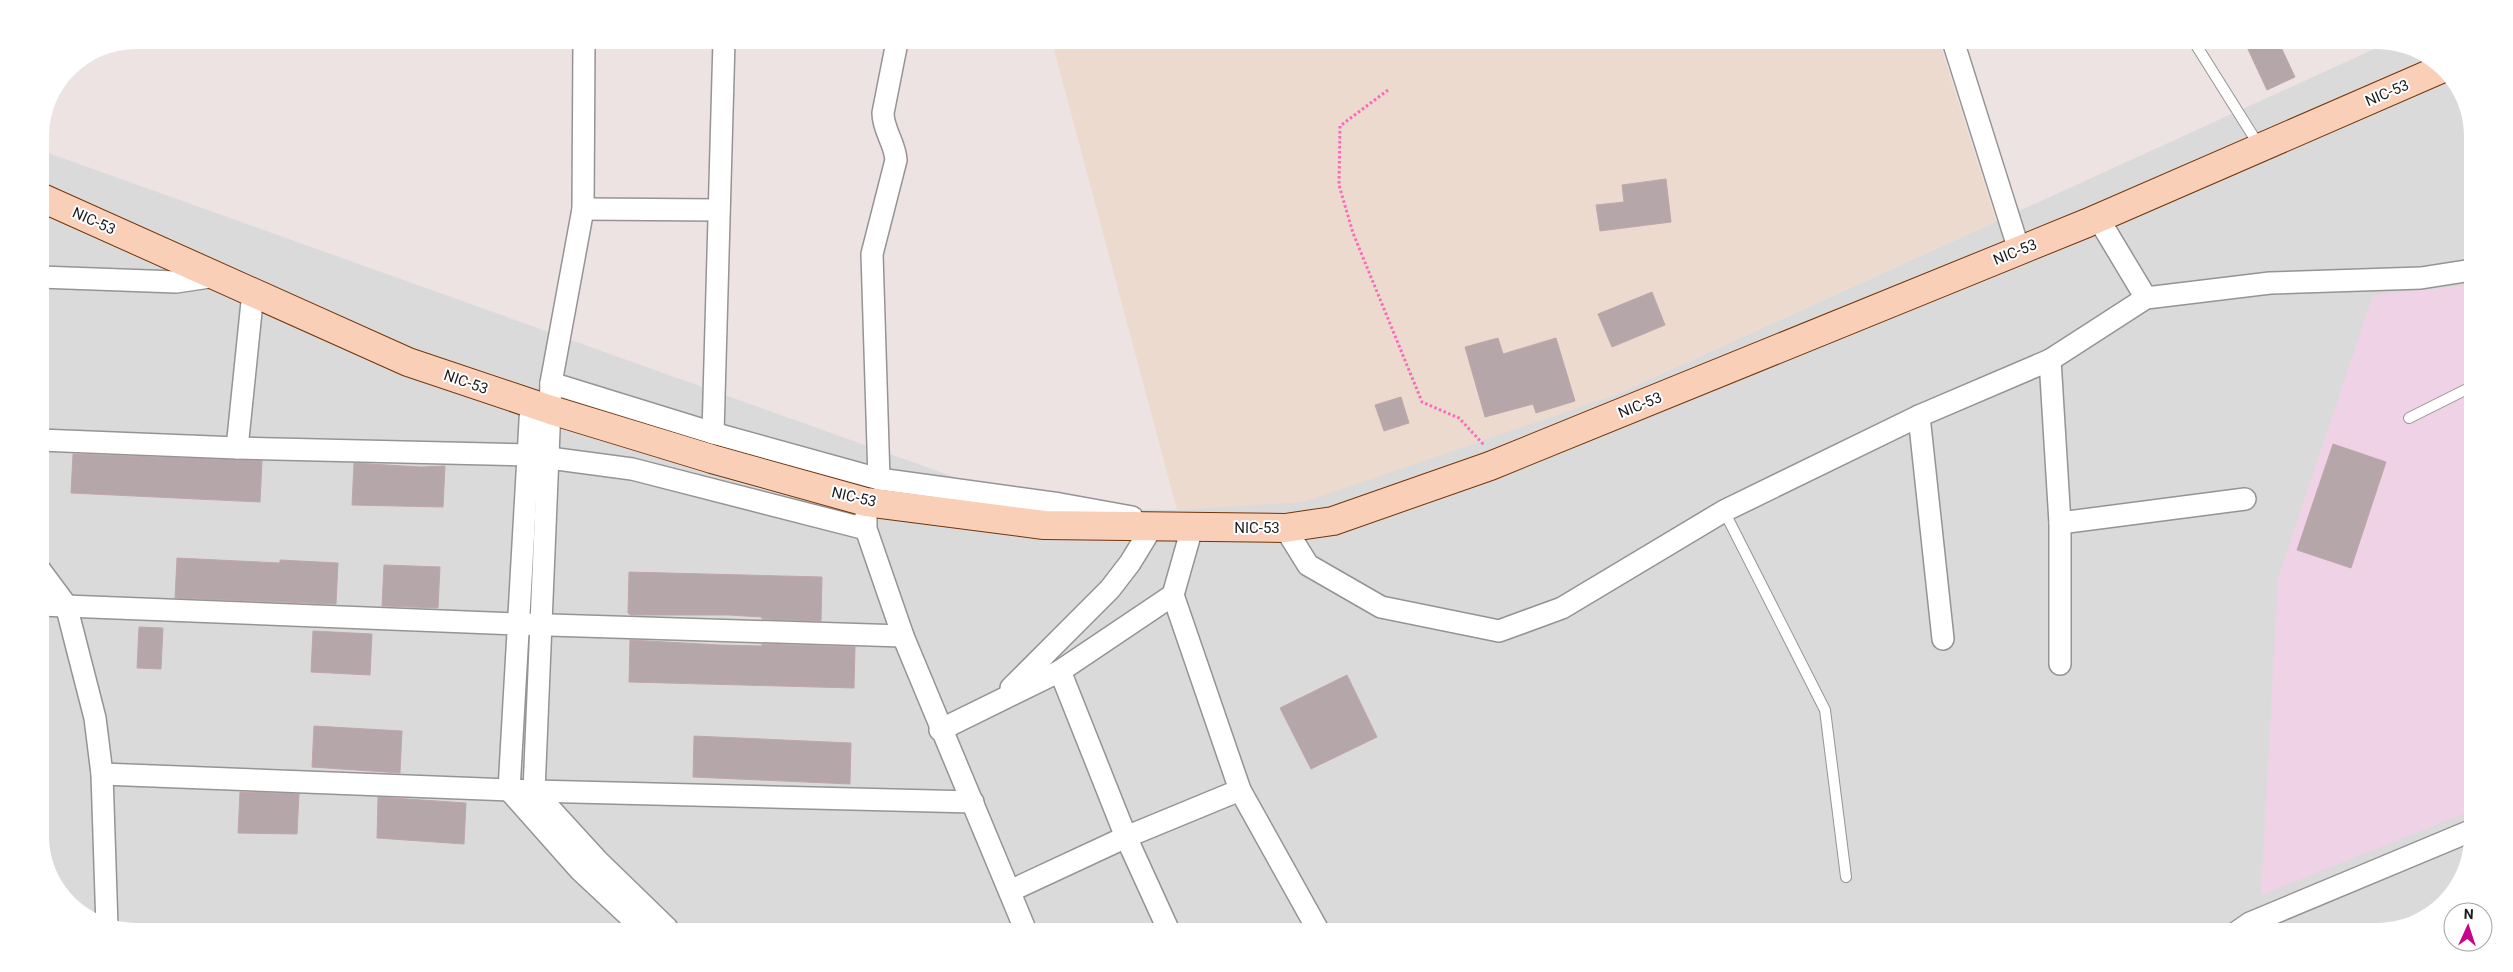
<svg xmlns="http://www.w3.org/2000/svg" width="2513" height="972" font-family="Roboto,sans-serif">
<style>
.residential{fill:#dbdadb}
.commercial{fill:#efd2e5}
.farmland{fill:#eddace}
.building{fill:#b4a6a9;stroke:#c0a6ac}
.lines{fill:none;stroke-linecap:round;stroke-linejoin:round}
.lane-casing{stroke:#949494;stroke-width:12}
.street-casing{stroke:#949494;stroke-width:24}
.secondary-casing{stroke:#733406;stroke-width:30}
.path{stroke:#f96abd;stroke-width:3;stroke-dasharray:2.5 2.5;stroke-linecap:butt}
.lane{stroke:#fff;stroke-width:10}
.street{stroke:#fff;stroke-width:21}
.secondary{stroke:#f9cfb7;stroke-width:28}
.labels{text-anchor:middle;stroke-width:4;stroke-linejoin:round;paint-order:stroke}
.street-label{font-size:15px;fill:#1d1d1d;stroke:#fff}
</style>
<rect width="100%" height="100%" fill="#eee3e3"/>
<polygon class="residential" points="2383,45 2408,45 2453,77 2473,130 2468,867 2430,916 2377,932 105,927 60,895 40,842 40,150 1041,508 1177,510 1615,395"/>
<polygon class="commercial" points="2472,285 2468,812 2261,895 2278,579 2373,295"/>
<polygon class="farmland" points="1052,42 1940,44 1996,221 1615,395 1304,502 1177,510"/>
<g class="building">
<polygon points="2246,45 2280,45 2295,77 2267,90"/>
<polygon points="1666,179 1671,222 1600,231 1596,205 1624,202 1622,185"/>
<polygon points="1652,292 1665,325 1612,347 1598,314"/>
<polygon points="1498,338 1503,354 1556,338 1575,401 1536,413 1533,404 1485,417 1465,347"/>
<polygon points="1401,397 1409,423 1384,431 1375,405"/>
<polygon points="2333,444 2386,462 2351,568 2297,550"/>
<polygon points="73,454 262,461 260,502 71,493"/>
<polygon points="354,463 421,467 445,466 443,507 352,505"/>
<polygon points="177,558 280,563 280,560 338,563 336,604 175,598"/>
<polygon points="384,565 440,567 438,608 382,606"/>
<polygon points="629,572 822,577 821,621 762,619 762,617 729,615 631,615 628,613"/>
<polygon points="139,627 163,628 161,669 137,668"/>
<polygon points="313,631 372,634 370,675 311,672"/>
<polygon points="630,640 720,645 762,646 762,644 855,647 854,688 629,682"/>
<polygon points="1347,675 1377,737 1311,769 1280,708"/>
<polygon points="314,726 402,731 400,773 312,767"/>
<polygon points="694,736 851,743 850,784 693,777"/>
<polygon points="240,792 299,794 297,834 238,833"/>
<polygon points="378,797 466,803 464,844 377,838"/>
</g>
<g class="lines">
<defs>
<g id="lane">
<polyline points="2196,45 2260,147"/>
<polyline points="2409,418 2471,387"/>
<polyline points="1724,511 1825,710 1846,877"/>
</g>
<g id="street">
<polyline points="1954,44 2019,250"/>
<polyline points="583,209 719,210"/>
<polyline points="2098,218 2146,298"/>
<polyline points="40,277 176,282 216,276"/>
<polyline points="2050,360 2060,523 2060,664"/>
<polyline points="551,383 583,209 584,41"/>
<polyline points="531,404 509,790 580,870 642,928"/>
<polyline points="1919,416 1943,639"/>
<polyline points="713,433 724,41"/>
<polyline points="40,440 237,448 527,455 632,469 866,529"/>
<polyline points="237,448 253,292"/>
<path d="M879,479L872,254L896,160C895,143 883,130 883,113L897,42"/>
<polyline points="866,515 866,529 903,636 1025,929"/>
<polyline points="2060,523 2245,499"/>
<polyline points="1285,528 1308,565 1381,607 1499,631 1562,608 1724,511 1919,416 2050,360 2146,298 2270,283 2421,278 2472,270"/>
<polyline points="40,570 66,605 95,718 102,774 107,927"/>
<polyline points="1173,595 1240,790 1318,930"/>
<polyline points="40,605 518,624 903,636"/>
<polyline points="1060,671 1126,837 1168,929"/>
<polyline points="1011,688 1110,589 1130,563 1152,527"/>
<polyline points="940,730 1060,671 1173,595 1192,528 1177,525"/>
<polyline points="102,774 534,791 973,802"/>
<polyline points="1010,891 1126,837 1240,790"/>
<polyline points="667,928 598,861 534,791 551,383 713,433 879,479 1060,504 1132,517"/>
<polyline points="2237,932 2250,923 2468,832"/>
</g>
<polyline id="secondary" points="40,197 408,362 551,410 712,459 866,502 1044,525 1285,528 1333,521 1490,466 2087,223 2441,69"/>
</defs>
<use href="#lane" class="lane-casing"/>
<use href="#street" class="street-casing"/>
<use href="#secondary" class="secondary-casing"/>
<polyline class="path" points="1388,90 1340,126 1339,185 1353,233 1422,402 1459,418 1484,445"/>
<use href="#lane" class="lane"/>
<use href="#street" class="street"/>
<use href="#secondary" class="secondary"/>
</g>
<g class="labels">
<g class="street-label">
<text transform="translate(2387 93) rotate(-23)" y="5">NIC-53</text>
<text transform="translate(94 221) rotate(24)" y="5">NIC-53</text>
<text transform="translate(2015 252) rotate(-22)" y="5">NIC-53</text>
<text transform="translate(466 382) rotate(19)" y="5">NIC-53</text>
<text transform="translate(1640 405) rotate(-22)" y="5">NIC-53</text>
<text transform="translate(854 497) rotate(13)" y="5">NIC-53</text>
<text x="1257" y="533">NIC-53</text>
</g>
</g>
<path d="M0 0H2513V972H0ZM136 49H2377A87 87 0 0 1 2464 136V836A87 87 0 0 1 2377 923H136A87 87 0 0 1 49 836V136A87 87 0 0 1 136 49Z" fill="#fff" fill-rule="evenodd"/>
<g transform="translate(2468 927) rotate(3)"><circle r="24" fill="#ffffff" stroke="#a5a5a5"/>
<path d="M0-4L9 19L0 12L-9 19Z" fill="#c9028a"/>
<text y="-8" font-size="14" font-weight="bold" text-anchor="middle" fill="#1d1d1d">N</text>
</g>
</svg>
